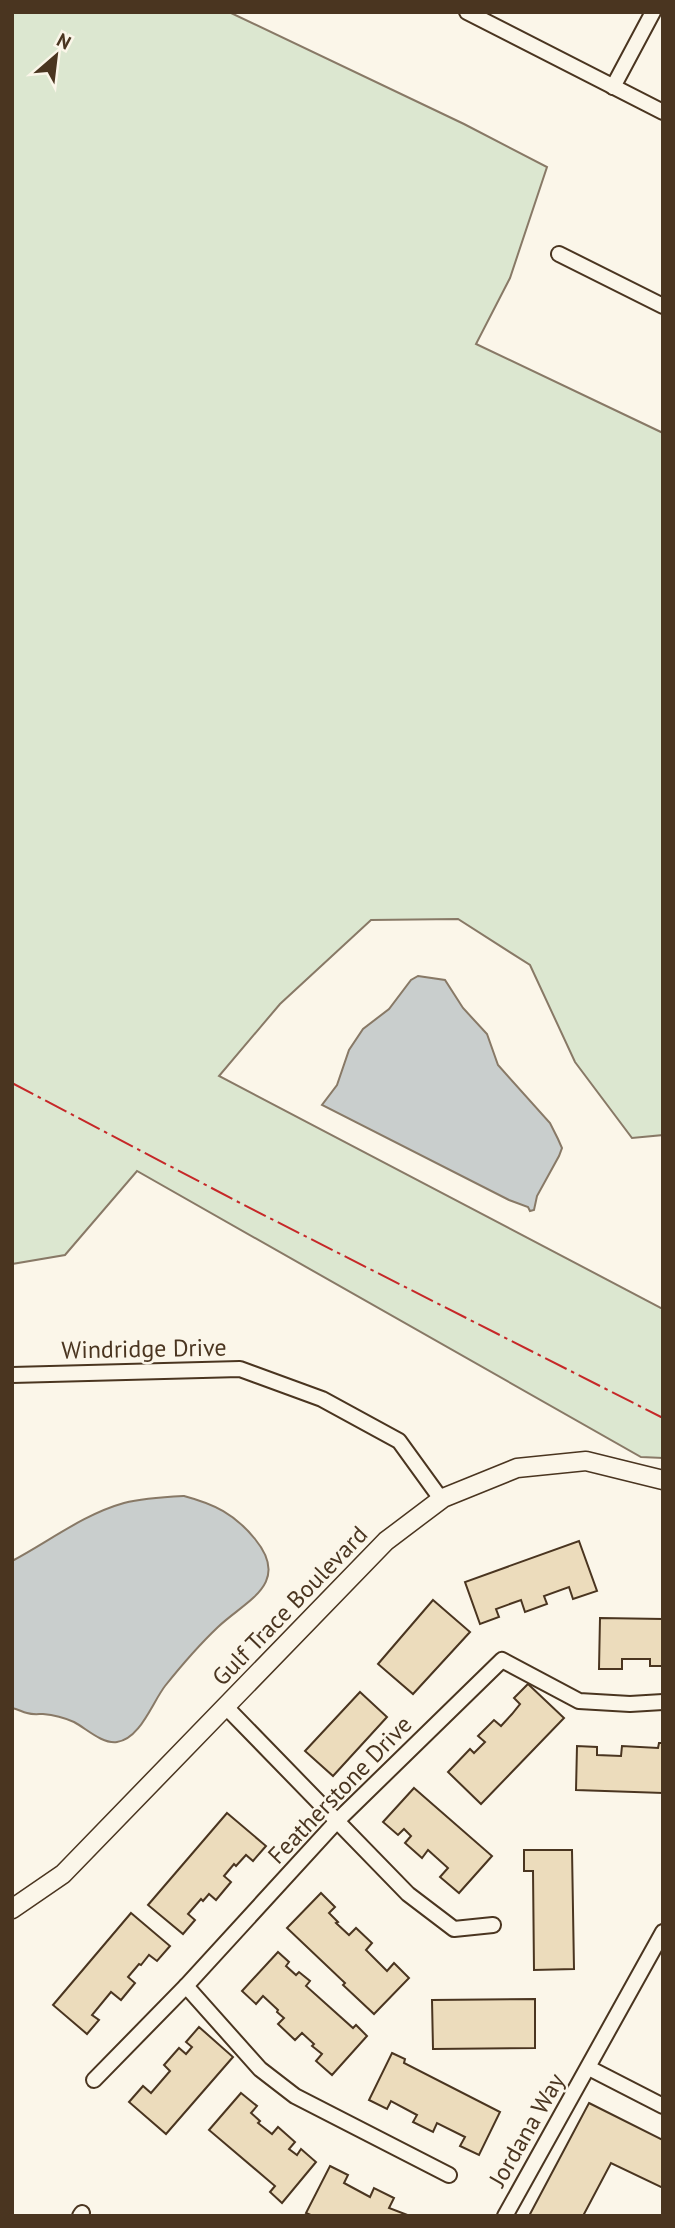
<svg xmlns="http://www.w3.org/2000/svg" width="675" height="2228" font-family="'PT Sans',sans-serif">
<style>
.green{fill:#dce7d0;stroke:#887966;stroke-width:2}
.water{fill:#c9cecd;stroke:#887966;stroke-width:2}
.building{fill:#ecdcbc;stroke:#4a3520;stroke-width:2}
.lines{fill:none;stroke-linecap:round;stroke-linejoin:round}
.minor-casing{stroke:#4a3520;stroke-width:18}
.tertiary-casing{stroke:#4a3520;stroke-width:21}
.minor{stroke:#fbf6e9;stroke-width:14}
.tertiary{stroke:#fbf6e9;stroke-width:18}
.power{stroke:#c62828;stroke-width:2;stroke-dasharray:24 5 3.5 5;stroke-linecap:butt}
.labels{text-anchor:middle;stroke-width:5;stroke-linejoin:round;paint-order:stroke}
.street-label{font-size:24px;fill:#4a3520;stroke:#fbf6e9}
</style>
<rect width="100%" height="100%" fill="#fbf6e9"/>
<polygon class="green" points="12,12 229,12 464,124 547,167 510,278 476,344 663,433 663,1135 632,1138 575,1062 530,965 458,919 371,920 280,1004 219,1076 663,1309 663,1458 641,1457 137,1171 65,1255 12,1264"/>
<g class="water">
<polygon points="418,976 445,980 463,1008 487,1034 498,1065 550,1123 558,1139 562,1148 559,1156 537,1196 534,1210 530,1211 528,1207 509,1200 322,1105 337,1085 349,1050 363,1029 389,1009 411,980"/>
<path d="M184,1496C214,1504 235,1514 255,1539C292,1584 245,1601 218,1627C199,1645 181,1666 165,1686C152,1703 140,1739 117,1742C102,1744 87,1729 74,1722C65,1718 54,1715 43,1714C38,1714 33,1715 27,1713C22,1712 18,1709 12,1708V1561C48,1542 84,1514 124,1503C143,1498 164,1497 184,1496Z"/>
</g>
<g class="building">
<polygon points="579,1541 597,1591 573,1599 569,1587 544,1596 547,1604 525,1612 521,1600 496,1609 499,1617 480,1624 465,1582"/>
<polygon points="433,1600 470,1632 413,1694 378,1664"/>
<polygon points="600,1618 663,1619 663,1666 650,1666 650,1659 622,1659 622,1669 599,1669"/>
<polygon points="528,1684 564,1718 481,1804 448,1772 470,1749 474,1753 485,1742 478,1736 494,1720 501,1726 512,1714 520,1704 514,1698"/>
<polygon points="360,1692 387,1717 333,1776 305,1751"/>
<polygon points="659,1743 663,1743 663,1793 576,1790 577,1746 597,1747 597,1755 621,1756 622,1746 658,1748"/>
<polygon points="414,1788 492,1856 459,1893 440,1877 448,1868 428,1850 422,1858 405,1843 411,1836 404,1829 398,1835 383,1822"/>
<polygon points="227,1813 266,1846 253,1861 246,1855 236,1866 234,1864 224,1876 231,1882 216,1900 209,1894 203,1901 201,1899 188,1914 195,1920 183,1934 148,1905"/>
<polygon points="524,1850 572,1850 574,1969 534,1970 533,1871 524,1871"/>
<polygon points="321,1893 335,1907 329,1913 338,1922 336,1923 349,1935 356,1928 372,1943 366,1950 387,1971 394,1963 409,1978 374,2014 343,1985 345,1983 287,1928"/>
<polygon points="131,1913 170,1946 157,1961 149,1955 141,1965 139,1964 128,1977 135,1983 121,2000 111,1992 92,2015 99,2020 87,2034 53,2005"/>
<polygon points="278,1952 289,1962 286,1966 296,1975 299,1972 310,1981 306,1986 353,2028 356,2025 367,2036 332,2075 316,2061 322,2054 312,2046 314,2044 302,2033 295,2040 278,2024 284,2018 277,2012 278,2010 263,1996 256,2004 242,1991"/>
<polygon points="535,1999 535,2048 433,2049 432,2000"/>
<polygon points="199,2027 233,2057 166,2134 129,2102 143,2086 151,2093 170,2071 164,2065 179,2048 186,2054 192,2047 186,2042"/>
<polygon points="392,2053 405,2059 404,2063 500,2112 479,2155 460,2146 465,2137 437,2123 433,2132 413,2122 417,2115 391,2101 387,2109 369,2100"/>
<polygon points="241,2093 257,2106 251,2113 260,2121 258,2123 272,2134 278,2127 295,2142 289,2149 297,2155 301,2149 316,2162 282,2203 270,2192 275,2186 209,2130"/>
<polygon points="589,2103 663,2140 663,2188 611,2163 583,2216 529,2216"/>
<polygon points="330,2166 348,2175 344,2183 370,2197 374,2188 394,2198 389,2208 410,2216 313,2216 306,2213"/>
</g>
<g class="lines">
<defs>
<g id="minor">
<polyline points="467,12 663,112"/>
<polyline points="613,87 653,12"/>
<polyline points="559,254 663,306"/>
<polyline points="12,1375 240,1369 322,1399 399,1441 441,1499"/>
<polyline points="226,1707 408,1894 454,1929 493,1925"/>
<polyline points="186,1986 260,2069 295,2096 449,2175"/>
<polyline points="589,2068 663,2106"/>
<polyline points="94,2080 186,1986 337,1821 502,1660 579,1701 630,1704 663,1702"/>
<polyline points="80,2216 82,2213"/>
<polyline points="505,2216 663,1932"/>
</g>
<polyline id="tertiary" points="12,1909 63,1874 386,1541 443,1498 517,1468 586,1461 663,1480"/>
</defs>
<use href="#minor" class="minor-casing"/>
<use href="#tertiary" class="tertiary-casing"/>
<use href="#minor" class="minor"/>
<use href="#tertiary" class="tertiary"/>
<polyline class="power" points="12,1083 242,1204 663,1418"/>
</g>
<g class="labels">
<g class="street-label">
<text transform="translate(144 1349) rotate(-1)" y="8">Windridge Drive</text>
<text transform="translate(290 1606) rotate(-46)" y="8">Gulf Trace Boulevard</text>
<text transform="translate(340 1790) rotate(-46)" y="8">Featherstone Drive</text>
<text transform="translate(527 2130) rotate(-60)" y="8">Jordana Way</text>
</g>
</g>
<rect width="675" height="2228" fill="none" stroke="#4a3520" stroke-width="28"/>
<g transform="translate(56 56) rotate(28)" stroke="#fbf6e9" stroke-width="5" paint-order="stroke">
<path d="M0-5L12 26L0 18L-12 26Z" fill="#4a3520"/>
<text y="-10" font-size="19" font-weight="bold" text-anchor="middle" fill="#4a3520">N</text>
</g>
</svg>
